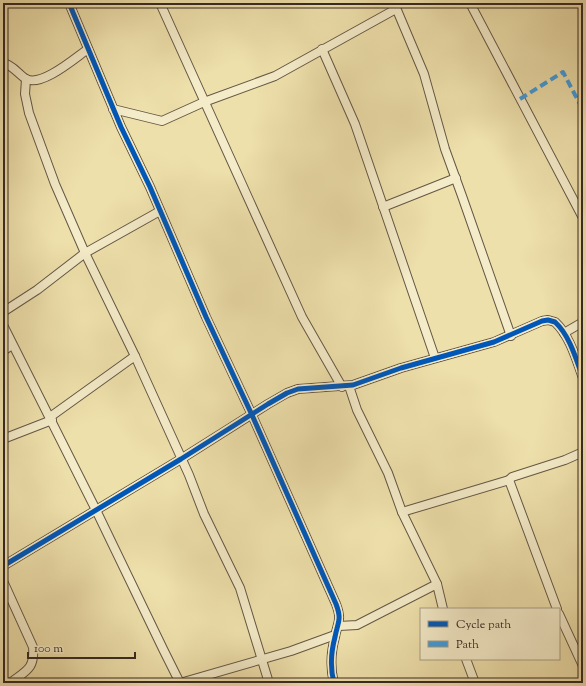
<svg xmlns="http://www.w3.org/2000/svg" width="586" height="686" font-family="'Sorts Mill Goudy',serif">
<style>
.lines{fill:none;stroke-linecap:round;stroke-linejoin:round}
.minor-casing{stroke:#645745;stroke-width:10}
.minor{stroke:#f4ebc8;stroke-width:8}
.quiet{stroke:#3e9ce0;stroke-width:4;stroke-dasharray:8 4;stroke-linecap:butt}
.cycleway-casing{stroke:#f4ebc8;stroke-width:8}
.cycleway{stroke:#0057b8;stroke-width:5}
</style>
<rect width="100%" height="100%" fill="#eee0ab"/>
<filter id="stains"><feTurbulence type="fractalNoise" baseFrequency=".005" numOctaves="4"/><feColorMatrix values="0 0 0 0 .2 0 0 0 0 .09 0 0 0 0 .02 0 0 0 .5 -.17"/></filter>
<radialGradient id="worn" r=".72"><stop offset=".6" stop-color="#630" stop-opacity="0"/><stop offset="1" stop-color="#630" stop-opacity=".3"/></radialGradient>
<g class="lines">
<defs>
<g id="minor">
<path d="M69,3L121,127L150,187L206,317L252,415L336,604C342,620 338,621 335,637C331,652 330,668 334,683"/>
<polyline points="160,3 302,317 342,387"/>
<polyline points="394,3 424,74 445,149 462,196 511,336"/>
<polyline points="471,5 583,218"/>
<polyline points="322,49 355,124 435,358"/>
<path d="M3,63C13,65 18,74 26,79C42,87 75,58 88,49"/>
<polyline points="26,79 25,94 29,113 55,184 85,253 135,356 189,475 204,514 240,588 269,683"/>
<polyline points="113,109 162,121 204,102 275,76 396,9"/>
<polyline points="383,207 456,178"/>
<polyline points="3,312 37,290 85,253 160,211"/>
<polyline points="3,325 96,510 163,649 180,683"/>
<polyline points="564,333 583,322"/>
<polyline points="3,351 12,345"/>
<polyline points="349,386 357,410 388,473 402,512 437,584"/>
<polyline points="50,417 135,356"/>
<polyline points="3,439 52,420"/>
<polyline points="402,512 509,480"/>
<path d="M3,566L181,459L268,404L287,393L298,389L353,385L401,368L494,342L542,321L548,320L555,322C570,336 576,359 583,378"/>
<path d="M3,581L33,647C35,669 26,671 10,683"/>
<polyline points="557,609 509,480 512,477 565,460 583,452"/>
<polyline points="559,614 583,666"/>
<polyline points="339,626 357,625 437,584 443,609"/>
<polyline points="466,659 475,683"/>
<polyline points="180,683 291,651 335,635"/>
</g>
</defs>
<use href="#minor" class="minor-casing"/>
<use href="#minor" class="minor"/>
<polyline class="quiet" points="520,99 563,72 583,110"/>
<defs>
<g id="cycleway">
<path d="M69,3L121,127L150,187L206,317L252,415L336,604C342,620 338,621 335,637C331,652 330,668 334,683"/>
<path d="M3,566L181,459L268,404L287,393L298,389L353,385L401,368L494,342L542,321L548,320L555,322C570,336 576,359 583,378"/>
</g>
</defs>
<use href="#cycleway" class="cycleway-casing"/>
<use href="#cycleway" class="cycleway"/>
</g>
<rect width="586" height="686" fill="none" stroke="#eee0ab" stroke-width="16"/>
<rect x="4" y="4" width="578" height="678" fill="none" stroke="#362923" stroke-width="2"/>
<rect x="8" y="8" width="570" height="670" fill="none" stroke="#362923"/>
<rect x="420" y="608" width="140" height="52" fill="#f4ebc8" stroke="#a89d86"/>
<rect x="428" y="621" width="20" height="6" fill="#0057b8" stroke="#a89d86"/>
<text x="456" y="628" font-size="12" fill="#362923">Cycle path</text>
<rect x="428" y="641" width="20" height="6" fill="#3e9ce0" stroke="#a89d86"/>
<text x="456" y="648" font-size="12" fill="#362923">Path</text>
<path d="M28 652v6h107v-6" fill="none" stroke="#362923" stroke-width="2"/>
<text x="34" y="652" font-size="12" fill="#362923" stroke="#f4ebc8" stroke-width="3" paint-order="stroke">100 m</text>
<rect width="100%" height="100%" filter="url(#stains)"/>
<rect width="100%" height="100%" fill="url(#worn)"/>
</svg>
